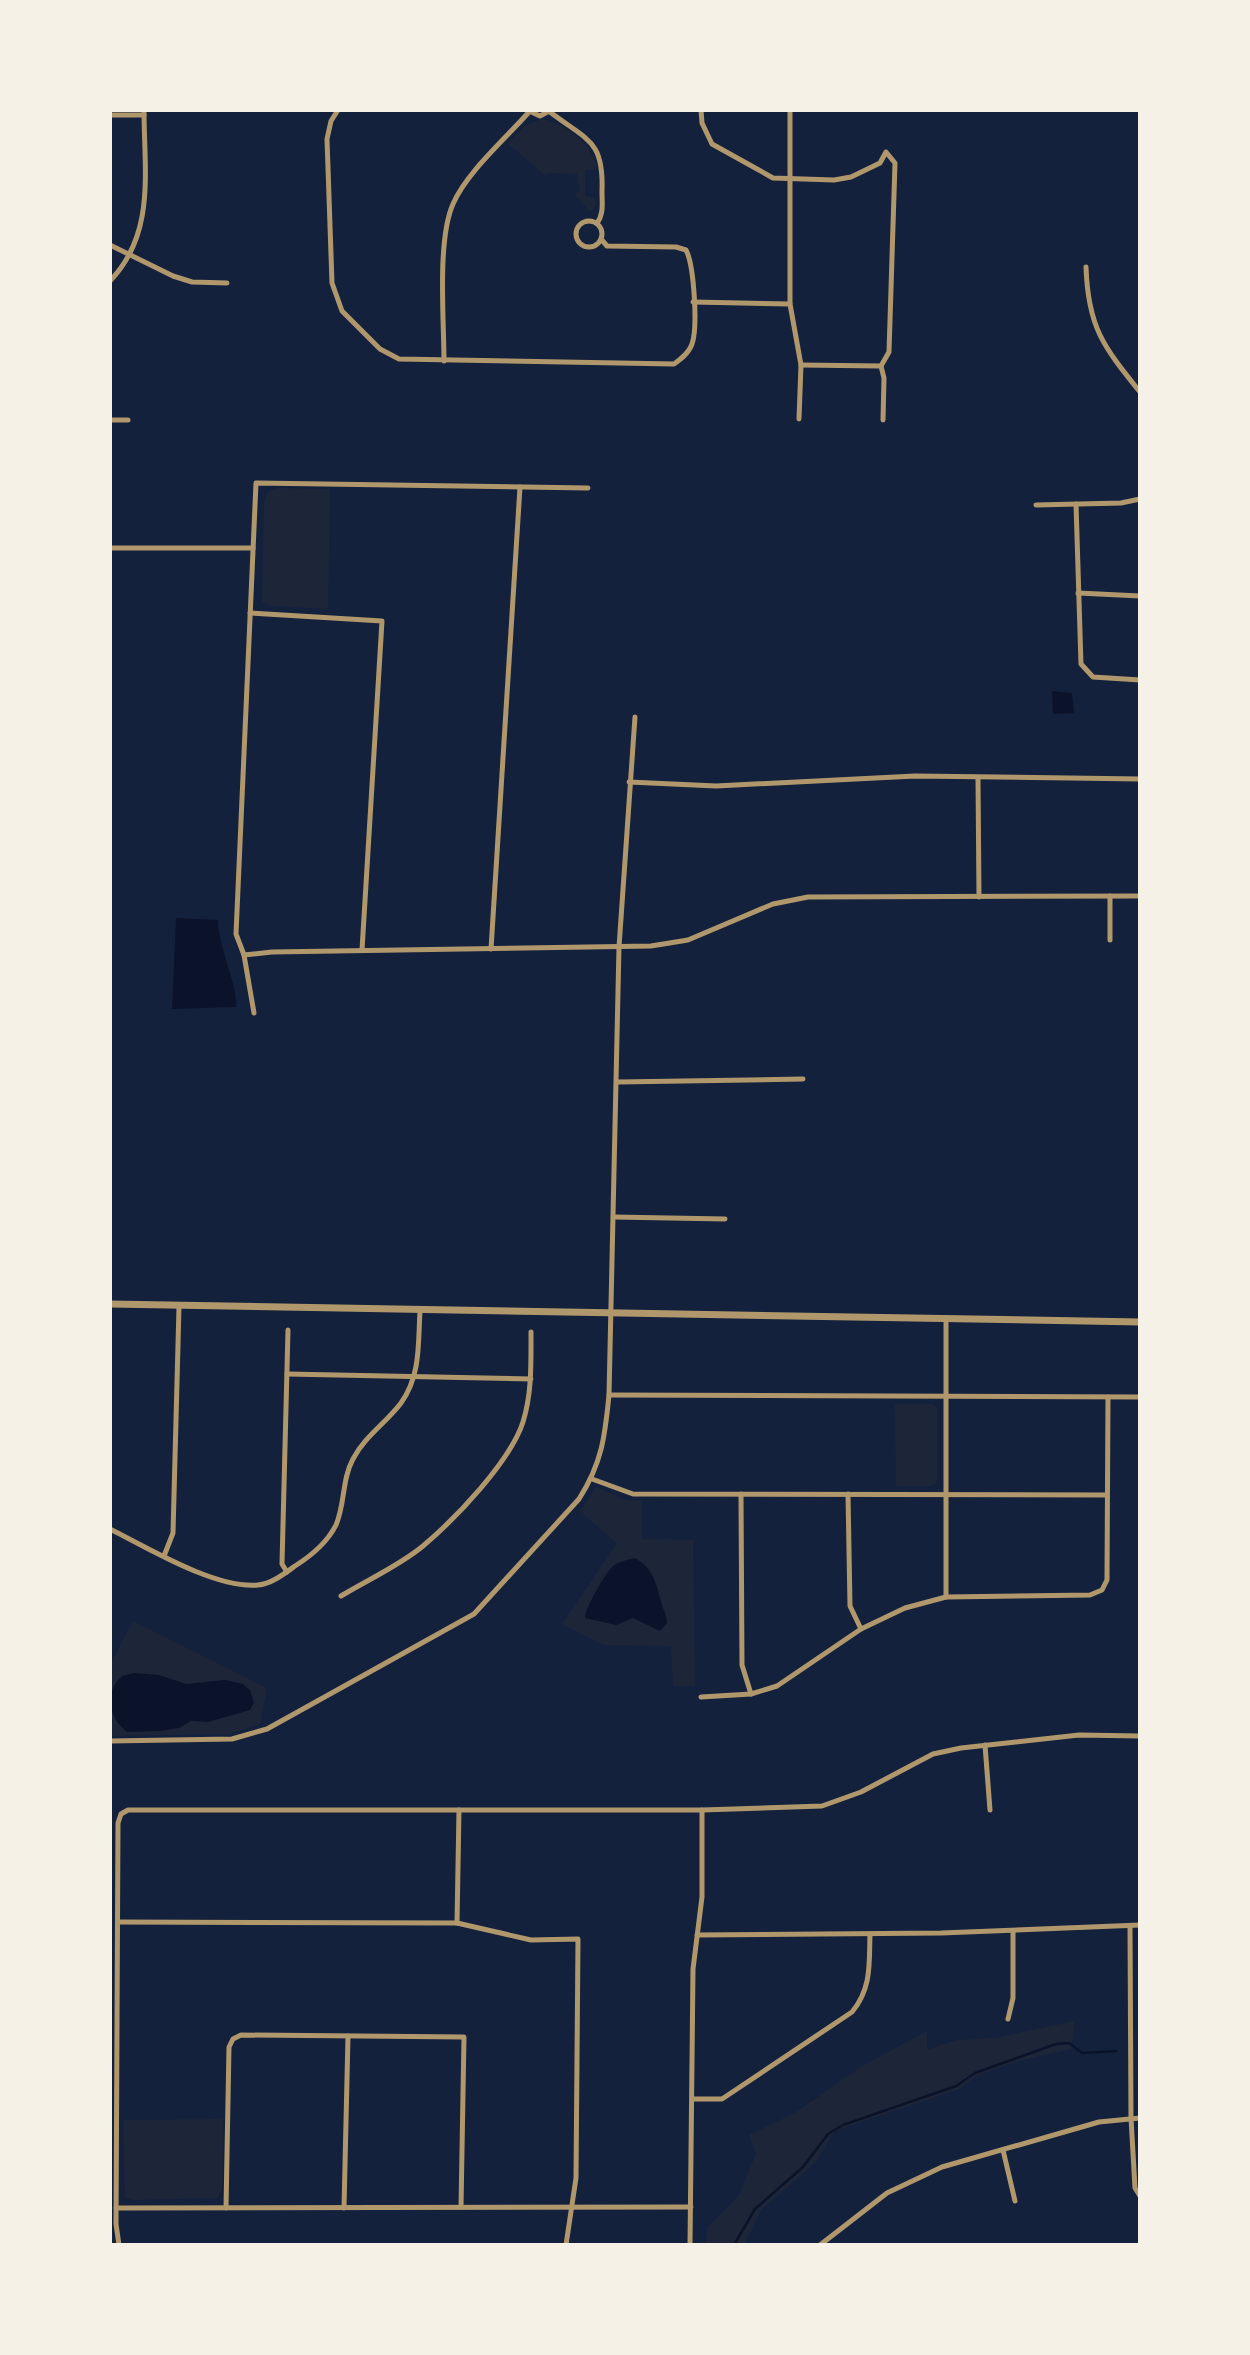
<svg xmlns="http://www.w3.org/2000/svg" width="1250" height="2355" font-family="Karla,sans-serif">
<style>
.green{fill:#1d2539}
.water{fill:#0b132b}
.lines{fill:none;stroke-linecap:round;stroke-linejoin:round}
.stream{stroke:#0b132b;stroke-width:2.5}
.minor{stroke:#b1986c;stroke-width:5}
.tertiary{stroke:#b1986c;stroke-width:7}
</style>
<rect width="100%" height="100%" fill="#14213d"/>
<g class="green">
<path d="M542,119C563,121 595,147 597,169L585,170V196L596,198L595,207L590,212L575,195L580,189L577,174L548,173L546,176L508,144L524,126Z"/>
<polygon points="279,488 330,489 328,609 271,606 262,602 264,502 268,492"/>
<polygon points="895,1404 933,1404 937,1408 937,1482 931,1486 896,1486"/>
<polygon points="596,1487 626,1500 642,1501 642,1539 693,1540 695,1686 673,1686 671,1646 604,1645 562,1624 617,1543 580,1511"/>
<polygon points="133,1621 267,1688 260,1724 229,1734 110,1736 110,1665"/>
<polygon points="1075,2021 1071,2049 1022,2060 978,2075 959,2089 835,2131 815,2163 761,2210 744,2245 706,2245 707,2228 739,2195 756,2154 749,2135 795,2113 859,2068 927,2031 927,2050 957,2040 995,2038"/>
<polygon points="223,2119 222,2189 218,2198 132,2200 125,2197 123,2120"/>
</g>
<g class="water">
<polygon points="1052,691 1072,693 1074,713 1053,714"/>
<path d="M176,918L218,920C218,948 239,988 236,1007L172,1009Z"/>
<path d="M634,1558C653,1566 656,1584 661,1601C663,1611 667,1613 667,1623L660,1631L633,1618L616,1625L585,1618C584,1610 605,1574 612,1567C618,1562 626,1560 634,1558Z"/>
<path d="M134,1673L159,1675L186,1684L225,1680L243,1684L250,1690L254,1703L250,1710L208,1722L191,1721L179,1728L160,1731L127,1732C108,1717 104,1692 122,1676Z"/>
</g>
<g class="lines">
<polyline class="stream" points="734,2245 755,2209 803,2167 828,2134 843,2125 956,2086 975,2073 1056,2044 1069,2043 1082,2053 1116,2051"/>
<g class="minor">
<path d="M338,110L331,121L327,139L332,283L342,311L380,349L399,359L674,364C681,359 689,353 692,344C698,327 694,265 686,250L676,247L607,246L601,239"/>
<polyline points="527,110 540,116 551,110"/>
<polyline points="701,110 702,123 712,144 773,178 834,180 851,177 880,163 886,152 895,163 889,352 881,366 884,378 883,420"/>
<polyline points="790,110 790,304 801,365 799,419"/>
<path d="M550,112C588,141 604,140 602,192C602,203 604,214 597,223"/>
<polyline points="110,115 144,115"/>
<circle cx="589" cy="234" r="13"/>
<polyline points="110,245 173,276 192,282 227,283"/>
<path d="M1086,267C1088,327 1103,346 1140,392"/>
<path d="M110,281C156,233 144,171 144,110"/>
<polyline points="693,302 790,304"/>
<path d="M444,361C444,320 437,240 453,204C466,173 506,138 529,112"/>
<polyline points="801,365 881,366"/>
<polyline points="110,420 128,420"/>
<polyline points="1076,504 1081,664 1093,677 1140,680"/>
<polyline points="1036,505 1121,503 1140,499"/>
<polyline points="110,548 253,548"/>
<polyline points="1078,593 1140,596"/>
<polyline points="250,613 382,621 362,950"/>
<polyline points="978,778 979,897"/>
<polyline points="629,782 716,786 915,776 1140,779"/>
<polyline points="1110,896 1110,940"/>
<polyline points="491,949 520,487"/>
<polyline points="244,955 272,952 651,946 688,940 773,904 808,897 1140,896"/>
<polyline points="254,1013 244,955 236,934 256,483 588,488"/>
<polyline points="618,1082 803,1079"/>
<polyline points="614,1217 725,1219"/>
<polyline points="946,1318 946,1597"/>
<polyline points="287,1374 531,1379"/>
<polyline points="609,1395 1140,1397"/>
<polyline points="592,1479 633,1494 1107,1495"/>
<polyline points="741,1494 742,1665 751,1694"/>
<polyline points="848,1494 850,1606 861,1629"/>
<path d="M110,1529C148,1548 215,1589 258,1585C271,1584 284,1574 295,1566C311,1556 327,1543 336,1525C345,1504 342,1479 353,1459C365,1436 386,1423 401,1403C421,1375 418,1343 420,1311"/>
<polyline points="164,1556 173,1533 179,1307"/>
<polyline points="287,1572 282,1564 288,1330"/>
<path d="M341,1596C367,1580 399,1566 423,1546C455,1519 510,1462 523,1422C532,1393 531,1363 531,1332"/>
<polyline points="701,1697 751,1694 777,1686 861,1629 905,1608 946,1597 1090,1595 1102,1590 1107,1580 1108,1397"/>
<path d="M110,1741L232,1739L267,1729L474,1614L579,1499C602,1463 605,1436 609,1395L619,947L635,717"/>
<polyline points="985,1745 990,1810"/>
<polyline points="118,1922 457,1923 531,1940 578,1939 576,2178 566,2245"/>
<polyline points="457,1923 459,1810"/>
<polyline points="1130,1926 1131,2118 1135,2188 1140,2196"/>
<polyline points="697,1935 941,1933 1140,1925"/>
<polyline points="1008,2019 1013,1998 1013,1931"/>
<path d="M692,2099H722L852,2012C872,1988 869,1963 870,1934"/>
<polyline points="1003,2150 1015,2201"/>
<polyline points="116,2208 691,2207"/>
<polyline points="226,2208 229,2047 233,2039 241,2035 464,2037 461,2207"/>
<polyline points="344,2208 348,2036"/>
<polyline points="119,2245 116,2224 118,1823 121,1814 128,1810 702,1810 822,1806 861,1792 933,1754 961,1748 1079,1735 1140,1736"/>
<polyline points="690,2245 693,1969 702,1897 702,1810"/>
<polyline points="820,2245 887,2193 942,2167 1099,2122 1140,2118"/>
</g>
<polyline class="tertiary" points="110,1304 1140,1322"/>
</g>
<rect width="1250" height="2355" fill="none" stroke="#f6f1e7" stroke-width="224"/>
</svg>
